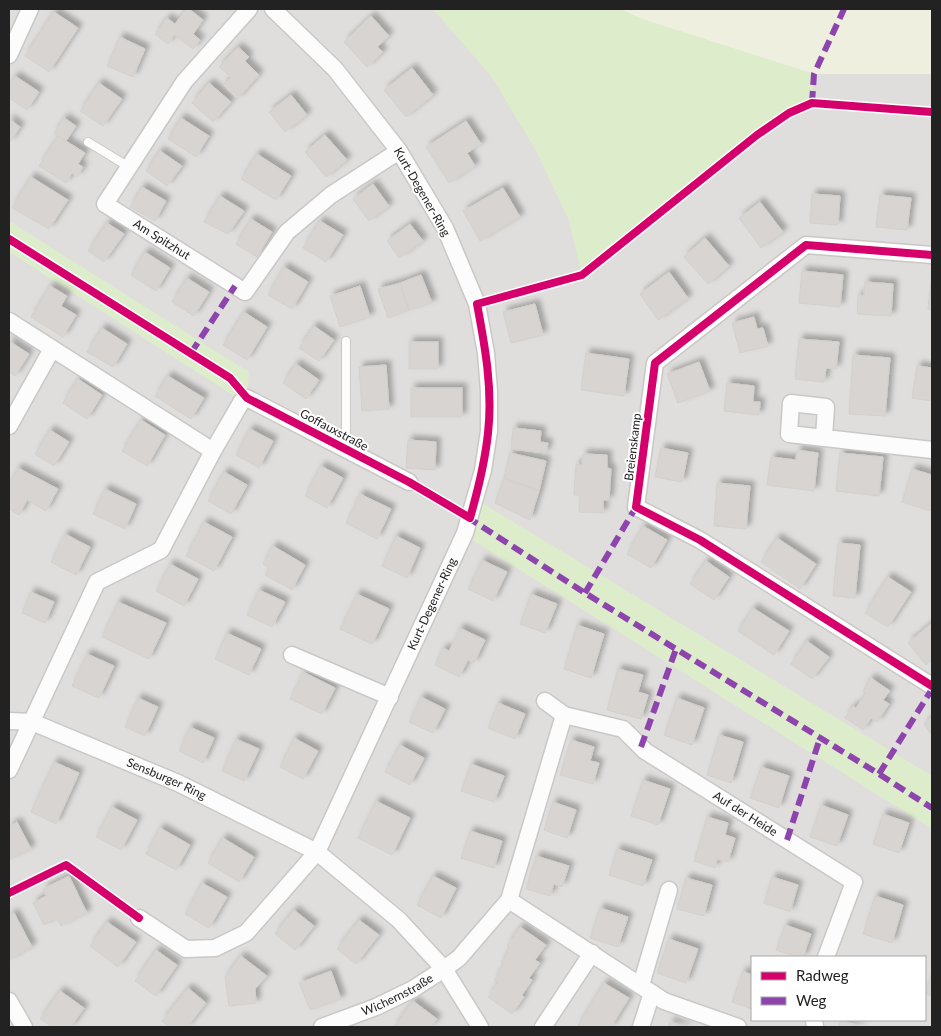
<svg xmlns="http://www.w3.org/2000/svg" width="941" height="1036" font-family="Lato,sans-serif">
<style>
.residential{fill:#dfdedc;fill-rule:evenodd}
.farmland{fill:#efefdf}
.grass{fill:#ddeccb}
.building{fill:#d7d4d2;stroke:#d3d0cc;filter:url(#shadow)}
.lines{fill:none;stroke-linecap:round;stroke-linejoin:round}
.service-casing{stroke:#c9c8c7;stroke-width:10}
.minor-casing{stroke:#c9c8c7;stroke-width:19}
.service{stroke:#fdfcfc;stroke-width:8}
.minor{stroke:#fdfcfc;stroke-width:16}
.quiet{stroke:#8e44ad;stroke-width:6;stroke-dasharray:12 6;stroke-linecap:butt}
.cycleway-casing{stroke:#fff;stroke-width:11}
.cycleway{stroke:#d6006c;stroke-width:8}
.labels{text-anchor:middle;stroke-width:4;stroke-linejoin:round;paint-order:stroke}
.street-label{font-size:12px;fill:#222;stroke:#fff}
</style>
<defs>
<filter id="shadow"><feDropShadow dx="4.5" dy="-4.5" stdDeviation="2.5" flood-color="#0004"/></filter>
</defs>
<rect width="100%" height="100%" fill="#f0eeeb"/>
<path class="residential" d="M9,9H620L642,19L814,74H932V1027H9ZM752,957H925V1020H752Z"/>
<polygon class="farmland" points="620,9 932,9 932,74 814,74 642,19"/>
<g class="grass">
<polygon points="433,9 620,9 642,19 814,74 812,103 789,113 757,135 582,275 568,218 535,149 491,76"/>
<polygon points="9,221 249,372 247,398 242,401 9,252"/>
<polygon points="482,503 932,776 932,829 469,538"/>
</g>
<g class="building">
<polygon points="186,9 189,9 203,20 193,34 200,40 193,49 174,35 168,44 155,34 167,18 175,24"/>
<polygon points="54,12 78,28 49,72 25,56"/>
<polygon points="371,16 389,36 377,47 383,52 367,67 344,42"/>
<polygon points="120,37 145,49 133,77 107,66"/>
<polygon points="238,47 249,57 245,61 259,75 237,99 223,85 231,77 219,67"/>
<polygon points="412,68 433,95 406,117 384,90"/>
<polygon points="15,76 39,92 27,110 9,98 9,85"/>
<polygon points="99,83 122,99 103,126 80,111"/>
<polygon points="209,83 231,102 213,122 192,103"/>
<polygon points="291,95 307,115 285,132 269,112"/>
<polygon points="64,118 76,126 66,141 54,133"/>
<polygon points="181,118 209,136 196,157 168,139"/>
<polygon points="9,119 20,127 9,143"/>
<polygon points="466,121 481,144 467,153 475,166 449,183 426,147"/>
<polygon points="325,135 347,160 326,177 305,152"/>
<polygon points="58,136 85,153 78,164 83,167 77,177 72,173 66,183 39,166"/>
<polygon points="160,151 182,166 167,186 146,171"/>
<polygon points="257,154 291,176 276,200 241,179"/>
<polygon points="31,177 68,200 49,229 12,208"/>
<polygon points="373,184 389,206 369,221 353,199"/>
<polygon points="142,187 166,201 155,221 130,207"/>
<polygon points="503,188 520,217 480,241 463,211"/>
<polygon points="812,194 840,196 838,225 810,223"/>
<polygon points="880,195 911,198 907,230 876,227"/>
<polygon points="220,196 244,211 228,234 204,222"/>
<polygon points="760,202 783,232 761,248 739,218"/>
<polygon points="251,219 272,232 257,257 236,244"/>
<polygon points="320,221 343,235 326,262 303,248"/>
<polygon points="107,223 124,234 104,262 88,251"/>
<polygon points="410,224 423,241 399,258 387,241"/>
<polygon points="705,238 729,266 708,284 684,257"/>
<polygon points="145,252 170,268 156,291 131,275"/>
<polygon points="284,267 308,282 292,309 268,295"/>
<polygon points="802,271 843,275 840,307 799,303"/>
<polygon points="669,272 688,298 658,320 640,294"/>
<polygon points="421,275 432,303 409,310 400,283"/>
<polygon points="187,278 209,292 194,316 172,302"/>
<polygon points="931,281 932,281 932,310 928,309"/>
<polygon points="865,282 893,284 891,316 857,314 858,295 864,296"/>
<polygon points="400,283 409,310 388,318 378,289"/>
<polygon points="50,286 67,296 61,306 76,315 63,337 31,317"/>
<polygon points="360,286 370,317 340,327 330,296"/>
<polygon points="535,304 543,335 511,343 503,312"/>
<polygon points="244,312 267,327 247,360 223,345"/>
<polygon points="754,317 757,329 763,328 768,346 740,353 732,323"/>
<polygon points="314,326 334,340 319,361 299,348"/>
<polygon points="102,328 127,344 113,367 87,352"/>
<polygon points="799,339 839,342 836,369 826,368 824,382 795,379"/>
<polygon points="9,341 29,354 15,376 9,372"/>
<rect x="409" y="342" width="29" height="27"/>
<polygon points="586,353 629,359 624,396 581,390"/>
<polygon points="853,355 890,358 885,416 849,414"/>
<polygon points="699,362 710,391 678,403 667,374"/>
<polygon points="296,364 319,380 306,399 283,383"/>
<polygon points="386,365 389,409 362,411 359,367"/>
<polygon points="917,366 932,368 932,401 912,398"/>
<polygon points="168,376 204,398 191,419 155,396"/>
<polygon points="78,379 102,395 87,419 63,403"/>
<polygon points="727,383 754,386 753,402 760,402 759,415 724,411"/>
<rect x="411" y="388" width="51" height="29"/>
<polygon points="141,420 165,435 147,466 122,451"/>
<polygon points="513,428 541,431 540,442 548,443 546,453 511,449"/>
<polygon points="250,429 273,441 259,468 236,455"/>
<polygon points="50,430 69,442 54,466 35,454"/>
<polygon points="408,440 436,442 435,470 406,468"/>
<polygon points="661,448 688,453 682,482 655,477"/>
<polygon points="797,450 818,453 814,491 767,485 771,457 796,460"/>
<polygon points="510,453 546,461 539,491 504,478"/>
<polygon points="840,453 883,457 879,496 836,491"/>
<polygon points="583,454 607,455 607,468 611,469 609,500 603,500 603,513 579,512 580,495 574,495 576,464 582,465"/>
<polygon points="321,466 343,478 327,508 305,496"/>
<polygon points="18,468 58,489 46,511 27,500 19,515 9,509 9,485"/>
<polygon points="912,469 932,475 932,503 930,511 902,502"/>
<polygon points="224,472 247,485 231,514 208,501"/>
<polygon points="504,478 539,491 530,520 495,503"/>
<polygon points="717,483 750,486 746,529 714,526"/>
<polygon points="105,489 136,504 125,529 93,514"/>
<polygon points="360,494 391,509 377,539 346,523"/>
<polygon points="204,522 232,537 214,571 186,556"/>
<polygon points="643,526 667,540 651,568 627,554"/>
<polygon points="65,534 90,547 76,575 51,562"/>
<polygon points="396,536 420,548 407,578 382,566"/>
<polygon points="777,538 816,564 800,589 761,562"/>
<polygon points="838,543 860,545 855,598 833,596"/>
<polygon points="273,546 305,565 292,590 265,575 269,567 263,564"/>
<polygon points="482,560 507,572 493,601 468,589"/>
<polygon points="706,561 729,577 714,600 690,584"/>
<polygon points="170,564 198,579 184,606 156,591"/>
<polygon points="888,577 911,592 888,627 865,613"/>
<polygon points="259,590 285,602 272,627 247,615"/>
<polygon points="31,592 54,602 45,623 22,613"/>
<polygon points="357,594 389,609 372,644 340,629"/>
<polygon points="531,594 557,604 545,633 520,624"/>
<polygon points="118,602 166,623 149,659 102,637"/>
<polygon points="753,608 789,631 774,655 738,631"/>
<polygon points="932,623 932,660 926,665 908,643"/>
<polygon points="577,625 604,634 591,678 564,669"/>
<polygon points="460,628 485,640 474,663 468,660 459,677 435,665 443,648 449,651"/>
<polygon points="227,633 261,649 249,675 215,659"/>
<polygon points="807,641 829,657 812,679 791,664"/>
<polygon points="87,654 114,666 99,698 72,686"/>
<polygon points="618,669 643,675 638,692 648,695 641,719 607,710"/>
<polygon points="303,672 335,688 322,714 290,699"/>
<polygon points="871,678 890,691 883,700 889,704 877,722 871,718 863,730 845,718 853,706 856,708 866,693 863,691"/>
<polygon points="421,697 445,709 433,733 409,722"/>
<polygon points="138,698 158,707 145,736 125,727"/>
<polygon points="677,698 704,708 692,745 664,735"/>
<polygon points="498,703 525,714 515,739 488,728"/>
<polygon points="932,717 932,735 924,724"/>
<polygon points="190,727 214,738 203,763 179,751"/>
<polygon points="719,735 743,742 731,783 707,775"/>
<polygon points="294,738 318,751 303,779 280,767"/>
<polygon points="236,739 259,749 244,781 222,771"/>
<polygon points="571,740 594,747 590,761 599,763 593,784 560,775"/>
<polygon points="400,745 424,758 410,785 385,772"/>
<polygon points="54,762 79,773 56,824 31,812"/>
<polygon points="471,764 504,776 494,802 461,791"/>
<polygon points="761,767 789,776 779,808 750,798"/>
<polygon points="643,780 670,789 658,825 631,816"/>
<polygon points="376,801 410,818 392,855 358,838"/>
<polygon points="553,802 576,810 567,838 544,830"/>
<polygon points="821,805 848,815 837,846 810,837"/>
<polygon points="112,807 137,820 121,850 96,837"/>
<polygon points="883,814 909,823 899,853 873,844"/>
<polygon points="707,817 728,823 725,835 735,838 728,862 717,859 715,868 694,861"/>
<polygon points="17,822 31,849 9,860 9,827"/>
<polygon points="160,828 190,845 176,870 146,854"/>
<polygon points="470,831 502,841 494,868 461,858"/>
<polygon points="223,838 254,857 239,882 208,863"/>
<polygon points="617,849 652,860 643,886 609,875"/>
<polygon points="536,856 569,866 562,887 554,884 550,896 526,889"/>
<polygon points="69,876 87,913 61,926 57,919 44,925 33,903 46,896 43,889"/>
<polygon points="433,876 456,888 441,918 417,905"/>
<polygon points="772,877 798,885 790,912 764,903"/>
<polygon points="686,878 712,885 704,916 677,909"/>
<polygon points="202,883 227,897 209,928 185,914"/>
<polygon points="875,896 903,905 892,943 863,934"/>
<polygon points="600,908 628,917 618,947 590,938"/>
<polygon points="294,910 314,926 295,950 275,934"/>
<polygon points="14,913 32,947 9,960 9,916"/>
<polygon points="359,920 379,935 356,964 337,949"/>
<polygon points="107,922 136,942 118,967 90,946"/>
<polygon points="785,925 811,934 803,957 797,957 776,950"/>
<polygon points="520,927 546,945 535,960 540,963 529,978 532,980 522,995 524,997 512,1014 488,997 498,982 494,980 504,964 501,962 510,948 507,946"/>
<polygon points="669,939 698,949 686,983 657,973"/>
<polygon points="156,950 177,965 156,996 135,981"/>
<polygon points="241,956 267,976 255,989 256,1003 229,1006 225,977"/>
<polygon points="331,971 341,999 310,1010 299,983"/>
<polygon points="743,971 752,975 752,1009 732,1002"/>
<polygon points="932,973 932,996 925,993"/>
<polygon points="604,983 629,998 611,1027 577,1027"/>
<polygon points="188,988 206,1003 187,1027 169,1027 162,1021"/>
<polygon points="60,991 84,1008 71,1027 52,1027 40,1019"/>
<polygon points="413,1001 437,1019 431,1027 394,1027"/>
<polygon points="841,1020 861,1027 838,1027"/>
<polygon points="670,1022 687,1027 668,1027"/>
</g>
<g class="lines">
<defs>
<g id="service">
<polyline points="88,142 129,167"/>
<polyline points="346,341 346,449"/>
</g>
<g id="minor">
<path id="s1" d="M249,9L184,82L105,204L245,292L287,232L331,195L399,151"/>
<polyline points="9,55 30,9"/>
<polyline points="932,255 806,245 655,363 636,507 700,540 932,686"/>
<polyline points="9,321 213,451"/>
<polyline points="9,426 52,349"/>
<polyline points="824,437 826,407 791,403 789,434 932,450"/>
<polyline points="292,655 390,697"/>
<path id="s2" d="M564,715L623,729L645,751L854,882L826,957"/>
<path id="s3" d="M9,721L32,722L178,783L317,852L399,920L444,969L480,1027"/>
<polyline points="9,770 97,582 161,550 213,451 242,401 247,398 409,482"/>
<polyline points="509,900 664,1001 738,1027"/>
<path id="s4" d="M139,918L186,949L215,948L246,933L317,852L465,533L483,470L489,431V391L486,353L477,304L445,228L399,151L335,69L273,9"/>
<polyline points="641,985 669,890"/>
<polyline points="9,1001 24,1027"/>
<polyline points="814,1020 815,1027"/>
<path id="s5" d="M322,1027L376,1007L413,989L444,969L459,958L509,900L564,715L545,701"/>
<polyline points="543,1027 592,953"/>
<polyline points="641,1027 652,993"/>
</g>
</defs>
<use href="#service" class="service-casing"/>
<use href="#minor" class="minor-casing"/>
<use href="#service" class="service"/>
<use href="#minor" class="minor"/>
<g class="quiet">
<polyline points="812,103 814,74 844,9"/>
<polyline points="191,353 235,286"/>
<polyline points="467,517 585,593 879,774 932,808"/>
<polyline points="585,593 636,507"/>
<polyline points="641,747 676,649"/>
<polyline points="879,774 932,689"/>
<polyline points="787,840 820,738"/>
</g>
<defs>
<g id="cycleway">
<path d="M9,239L230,378L247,398L409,482L470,518C478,490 485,462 488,433C493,390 485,346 477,304L582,275L757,135L789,113L812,103L932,112"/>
<polyline points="932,255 806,245 655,363 636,507 700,540 932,686"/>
<polyline points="9,893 66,865 139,918"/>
</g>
</defs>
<use href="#cycleway" class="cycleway-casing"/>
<use href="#cycleway" class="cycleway"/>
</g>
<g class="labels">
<g class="street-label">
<text transform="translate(422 192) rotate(60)" y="4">Kurt-Degener-Ring</text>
<text dy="4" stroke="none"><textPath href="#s1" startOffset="310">Am Spitzhut</textPath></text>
<text transform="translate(334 430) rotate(28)" y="4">Goffauxstraße</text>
<text transform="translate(633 447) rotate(-83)" y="4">Breienskamp</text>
<text dy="4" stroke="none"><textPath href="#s4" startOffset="501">Kurt-Degener-Ring</textPath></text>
<text dy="4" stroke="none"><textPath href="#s3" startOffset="169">Sensburger Ring</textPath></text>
<text dy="4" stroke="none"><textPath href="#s2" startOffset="210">Auf der Heide</textPath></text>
<text dy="4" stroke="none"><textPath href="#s5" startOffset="82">Wichernstraße</textPath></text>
</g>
</g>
<rect width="941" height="1036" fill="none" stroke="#222222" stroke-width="20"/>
<rect x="751" y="956" width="175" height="65" fill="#ffffff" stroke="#a7a7a7"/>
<rect x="761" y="972" width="25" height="8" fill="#d6006c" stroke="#a7a7a7"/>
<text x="796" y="981" font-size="15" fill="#222222">Radweg</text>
<rect x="761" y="997" width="25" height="8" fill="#8e44ad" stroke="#a7a7a7"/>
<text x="796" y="1006" font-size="15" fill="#222222">Weg</text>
</svg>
